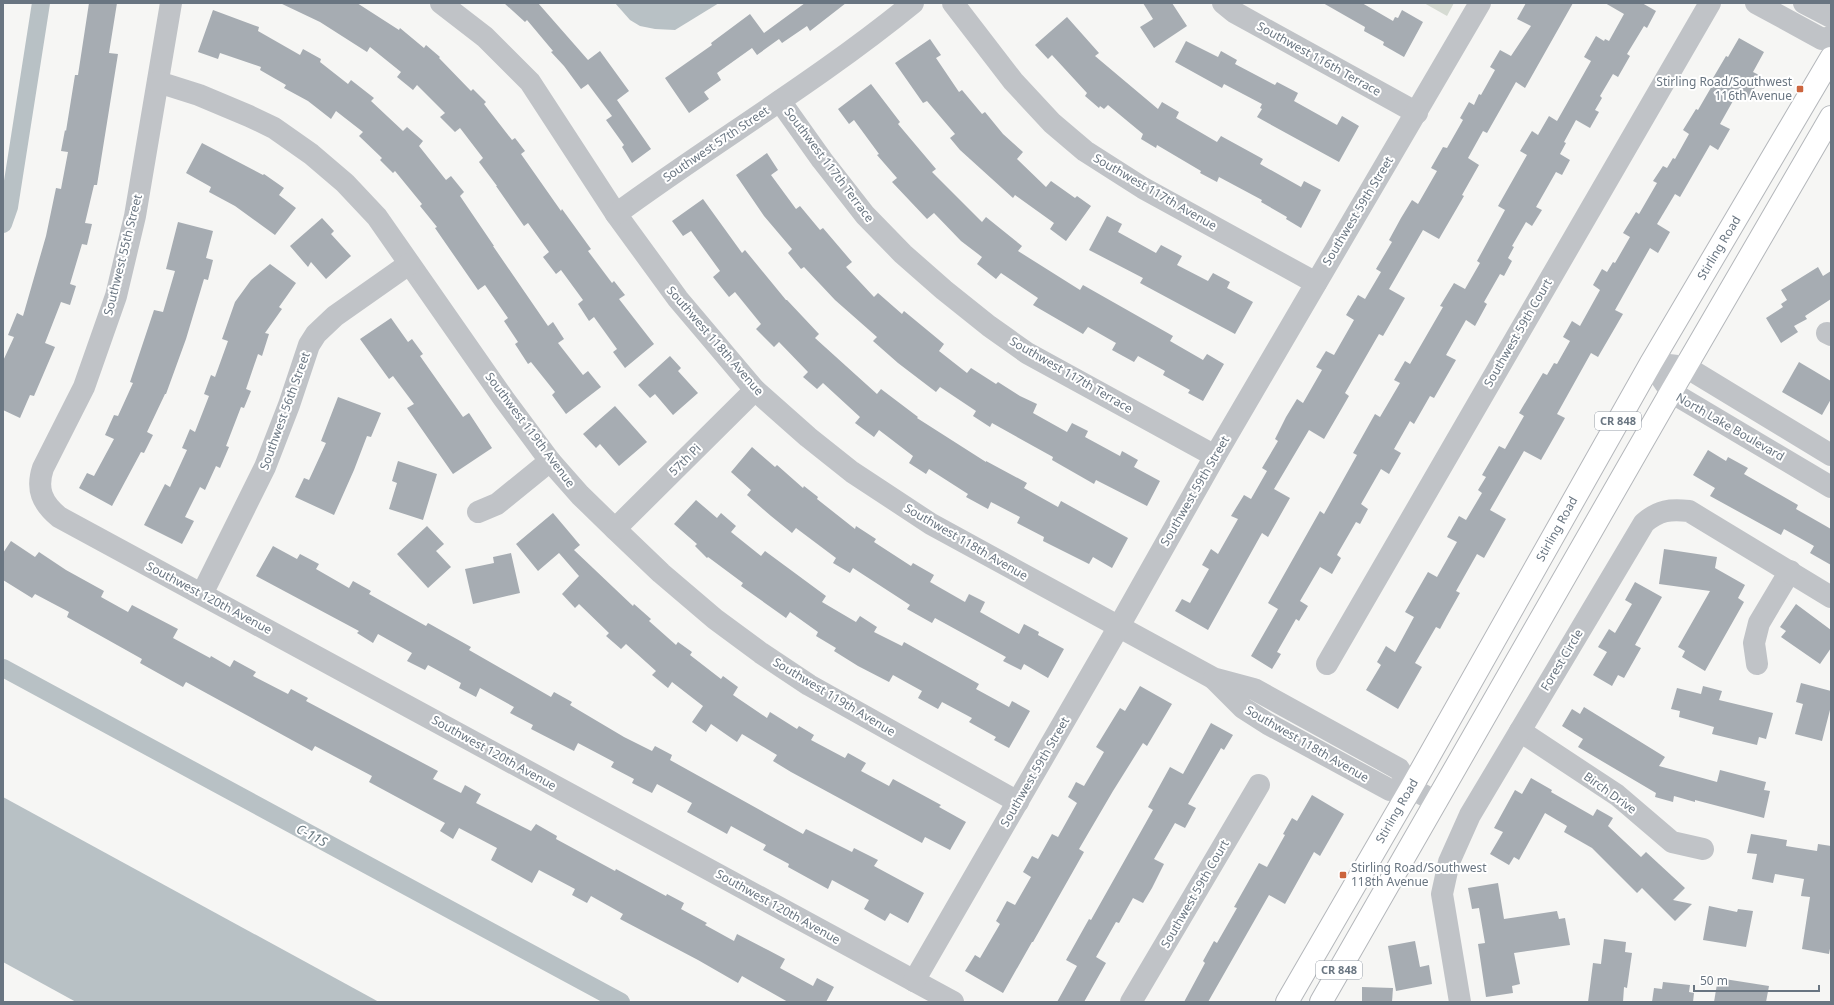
<svg xmlns="http://www.w3.org/2000/svg" width="1834" height="1005" font-family="'Noto Sans',sans-serif">
<style>
.green{fill:#d6dbd3}
.water{fill:#b8c1c5}
.lines{fill:none;stroke-linecap:round;stroke-linejoin:round}
.canal{stroke:#b8c1c5;stroke-width:18}
.building{fill:#a6acb2}
.major-casing{stroke:#b4b7bb;stroke-width:24}
.minor{stroke:#c0c3c7;stroke-width:22}
.major{stroke:#fff;stroke-width:22}
.poi-dot{fill:#cc653e;stroke:#fff;stroke-width:1.5}
.labels{text-anchor:middle;stroke-width:4;stroke-linejoin:round;paint-order:stroke}
.shield{fill:#fff;stroke:#969ea7;stroke-width:1}
.shield-label{font-size:11px;font-weight:bold;fill:#697581}
.street-label{font-size:12px;fill:#697581;stroke:#fff}
.poi-label{font-size:12px;fill:#697581;stroke:#fff;text-anchor:end}
.water-label{font-size:13px;font-style:italic;fill:#65757d;stroke:#fff}
</style>
<rect width="100%" height="100%" fill="#f6f6f4"/>
<polygon class="green" points="1424,3 1454,3 1447,16"/>
<g class="water">
<polygon points="615,3 719,3 675,30 655,29 640,26 630,20"/>
<polygon points="3,797 379,1002 76,1002 3,962"/>
</g>
<g class="lines">
<g class="canal">
<polyline points="3,224 9,207 41,3"/>
<polyline points="3,668 621,1002"/>
</g>
</g>
<g class="building">
<polygon points="89,3 117,3 109,53 118,54 97,185 94,185 85,223 92,224 87,245 82,244 70,284 76,286 70,305 61,302 45,343 55,347 34,396 30,395 20,418 3,410 3,361 14,337 8,335 17,313 23,316 46,236 56,188 61,189 68,152 61,151 65,130 66,131 75,75 78,75"/>
<polygon points="280,3 357,3 399,30 400,28 424,48 426,45 440,57 439,58 471,91 473,89 486,102 484,104 512,140 515,138 525,151 521,154 561,211 562,209 591,249 588,251 612,283 614,281 625,295 619,299 654,344 625,368 613,352 617,349 594,317 589,321 578,304 583,300 561,270 556,274 543,257 549,252 528,223 524,226 496,186 497,186 479,162 483,158 460,128 455,132 440,117 445,113 417,85 413,90 397,77 401,72 370,47 367,52 320,22"/>
<polygon points="504,3 538,3 588,60 600,51 629,91 617,100 651,149 632,163 622,147 624,145 606,120 612,116 588,84 581,89 564,66 551,52 553,51 527,20 525,22"/>
<polygon points="805,3 846,3 810,31 807,26 782,43 779,39 757,55 752,48 717,73 721,80 704,92 709,99 689,113 665,78 712,45 711,43 750,14 764,33"/>
<polygon points="1143,3 1172,3 1187,26 1154,48 1140,27 1153,19"/>
<polygon points="1323,3 1362,3 1393,21 1395,17 1398,18 1402,10 1423,22 1404,57 1383,45 1384,42 1364,31 1365,27"/>
<polygon points="1526,3 1573,3 1525,88 1516,82 1487,133 1483,131 1468,158 1479,165 1462,195 1464,196 1439,239 1423,230 1389,289 1405,298 1383,336 1379,334 1345,393 1349,396 1324,439 1309,430 1274,489 1290,498 1268,537 1262,533 1208,630 1175,611 1182,599 1190,603 1209,569 1202,565 1211,549 1218,554 1238,519 1231,516 1244,495 1251,499 1267,471 1262,468 1278,441 1275,439 1286,417 1297,399 1303,403 1322,370 1316,367 1326,351 1334,355 1354,320 1346,315 1358,295 1365,299 1381,272 1376,269 1392,242 1389,240 1401,218 1412,200 1418,204 1437,171 1431,168 1443,147 1447,148 1463,120 1460,118 1469,102 1474,105 1479,94 1481,95 1495,70 1490,67 1500,50 1511,56 1531,26 1517,19"/>
<polygon points="1605,3 1642,3 1656,11 1647,28 1644,26 1627,54 1630,56 1618,77 1613,74 1600,96 1602,98 1595,110 1599,112 1590,128 1576,120 1564,142 1566,143 1560,154 1570,160 1562,175 1556,172 1536,207 1542,210 1532,226 1526,222 1512,246 1514,247 1508,258 1512,261 1504,276 1500,274 1484,302 1487,304 1475,326 1466,320 1446,355 1456,360 1434,398 1430,396 1414,424 1410,421 1394,449 1401,453 1389,474 1381,469 1361,504 1368,509 1360,524 1356,522 1338,553 1337,555 1341,558 1332,574 1320,567 1300,601 1308,606 1299,621 1296,619 1277,652 1281,654 1272,669 1251,656 1278,609 1268,603 1320,511 1324,514 1357,455 1353,453 1375,414 1380,417 1400,383 1394,380 1405,361 1410,364 1443,307 1440,306 1454,283 1465,289 1480,263 1477,261 1505,210 1498,206 1527,155 1520,151 1532,131 1538,135 1549,116 1557,121 1591,61 1584,57 1596,36 1604,41 1605,39 1609,41 1624,14"/>
<polygon points="213,10 259,27 258,31 300,55 303,49 321,59 320,62 348,84 351,80 374,98 371,101 403,131 407,127 423,141 419,146 446,180 451,176 464,192 460,196 494,246 493,246 548,326 553,322 564,339 558,343 583,375 588,371 601,387 566,414 552,395 555,392 531,362 528,364 515,344 518,342 504,321 508,318 485,285 478,290 435,228 437,227 420,206 422,204 395,171 393,173 380,160 382,158 359,136 363,132 336,111 331,119 308,101 284,88 286,85 260,70 261,67 220,53 218,59 198,52"/>
<polygon points="1067,17 1099,53 1095,56 1158,109 1162,102 1179,112 1176,118 1217,142 1221,136 1263,159 1260,164 1301,187 1304,181 1321,190 1301,228 1286,219 1287,217 1261,202 1262,200 1219,177 1217,182 1200,173 1201,171 1157,145 1156,148 1141,139 1143,134 1108,105 1104,109 1100,106 1099,108 1085,96 1087,93 1052,55 1048,59 1035,45"/>
<polygon points="1739,38 1764,52 1753,72 1761,76 1749,98 1738,92 1720,124 1730,129 1718,150 1710,145 1680,197 1675,194 1657,224 1670,232 1658,253 1650,248 1615,310 1623,314 1598,357 1591,353 1557,414 1565,418 1541,460 1524,451 1490,510 1506,519 1484,558 1477,554 1456,591 1460,593 1447,616 1440,629 1436,627 1415,663 1422,667 1398,709 1366,690 1381,665 1377,662 1386,646 1395,652 1414,617 1405,612 1428,572 1437,577 1457,542 1447,537 1459,516 1466,520 1482,493 1478,490 1486,477 1482,475 1499,446 1505,449 1524,416 1519,413 1543,373 1547,375 1554,363 1557,364 1570,341 1563,337 1572,321 1580,326 1600,290 1593,285 1602,269 1607,272 1613,262 1615,263 1630,237 1623,233 1636,212 1639,214 1657,183 1653,181 1663,166 1667,168 1673,158 1675,159 1689,134 1683,130 1696,109 1698,110 1716,79 1713,78 1726,56 1728,57"/>
<polygon points="930,39 941,55 936,58 959,92 962,90 982,114 985,112 1003,134 1023,152 1017,159 1046,187 1051,181 1075,198 1077,196 1091,206 1066,241 1050,229 1054,223 1015,195 1013,198 960,150 950,138 955,134 927,101 923,103 895,63"/>
<polygon points="1186,41 1218,57 1221,51 1237,60 1235,64 1275,85 1277,82 1298,93 1294,101 1337,125 1342,116 1359,126 1339,162 1257,117 1262,109 1260,108 1262,104 1224,84 1222,88 1175,62"/>
<polygon points="871,84 900,122 898,124 936,169 932,172 982,222 986,217 1022,246 1018,251 1080,290 1083,285 1173,336 1170,341 1203,360 1207,354 1224,364 1203,401 1188,393 1190,390 1163,375 1165,371 1138,356 1134,362 1112,350 1116,343 1088,327 1083,334 1033,305 1038,298 1001,273 996,279 977,264 982,257 961,241 934,213 927,219 892,182 897,178 877,155 879,154 854,120 849,124 838,109"/>
<polygon points="202,143 263,175 264,174 284,188 279,195 296,208 275,235 235,206 209,192 211,187 186,173"/>
<polygon points="767,153 778,170 771,175 796,209 800,206 820,230 823,228 852,262 846,267 874,297 878,293 902,314 904,311 944,344 939,351 967,373 971,368 996,384 998,382 1020,396 1037,404 1033,413 1067,432 1072,423 1088,431 1085,437 1120,456 1122,451 1138,460 1134,467 1160,481 1147,506 1096,480 1094,484 1052,460 1053,457 992,423 990,427 973,416 976,411 940,387 936,392 898,363 873,341 877,337 835,300 804,267 801,269 788,253 792,249 764,216 736,175"/>
<polygon points="703,199 742,253 745,250 786,300 787,300 819,334 815,338 877,394 881,389 918,417 917,418 986,462 986,461 1027,483 1024,488 1058,507 1061,501 1128,538 1112,568 1093,557 1089,564 1043,541 1044,537 1017,523 1020,517 991,502 988,509 966,497 968,494 929,469 926,474 909,463 913,456 879,430 874,437 855,423 860,417 823,383 817,389 803,377 808,372 779,342 774,347 756,329 761,324 735,292 729,297 713,277 720,271 691,231 683,236 672,221"/>
<polygon points="1107,216 1122,224 1118,232 1156,253 1161,245 1182,256 1177,265 1208,281 1213,273 1230,282 1227,288 1253,302 1235,334 1140,283 1143,278 1089,250"/>
<polygon points="322,218 334,231 331,234 351,256 326,279 311,262 308,267 290,246"/>
<polygon points="178,222 213,231 206,258 213,260 208,280 204,279 186,339 166,394 165,394 147,432 153,435 144,453 141,452 112,506 79,488 87,473 94,476 114,439 105,435 114,415 118,416 133,383 130,382 154,310 163,312 175,271 166,269"/>
<polygon points="270,264 296,283 279,307 282,309 265,333 269,334 262,356 258,354 246,389 251,391 244,408 241,407 226,446 229,447 220,468 216,466 205,490 200,487 185,517 194,521 182,544 144,525 165,484 170,487 187,450 182,448 190,429 195,432 209,396 204,394 211,375 215,377 228,341 222,339 235,302 251,280"/>
<polygon points="1818,267 1823,276 1831,271 1831,299 1805,316 1807,319 1794,326 1798,332 1781,343 1766,318 1783,307 1781,304 1787,300 1781,290"/>
<polygon points="391,318 408,342 412,339 423,354 420,356 463,417 469,413 492,448 453,474 407,408 414,404 393,376 389,379 360,339"/>
<polygon points="670,356 681,368 678,371 698,393 673,415 655,394 650,398 638,385"/>
<polygon points="1799,362 1831,381 1831,399 1822,415 1782,392"/>
<polygon points="338,397 381,413 371,437 367,436 354,470 334,515 295,497 304,478 309,480 326,443 321,441"/>
<polygon points="615,406 647,442 619,466 600,444 596,448 583,434"/>
<polygon points="752,447 775,467 777,465 803,488 804,486 818,497 817,499 855,529 856,526 876,539 874,542 911,566 913,563 934,575 930,582 965,602 969,594 985,602 980,612 1019,634 1024,624 1039,632 1038,635 1064,649 1048,678 1024,664 1021,670 1003,661 1006,657 935,618 932,623 907,609 910,605 853,568 850,573 833,563 836,558 796,528 792,533 771,516 747,495 751,490 731,472"/>
<polygon points="1708,450 1726,461 1728,457 1748,468 1744,474 1798,505 1796,509 1831,529 1831,565 1810,553 1814,546 1784,529 1781,535 1710,496 1715,488 1693,475"/>
<polygon points="398,461 437,474 423,520 389,509 397,483 392,481"/>
<polygon points="696,500 717,518 721,513 736,526 731,532 761,556 765,551 826,596 822,602 856,622 860,616 877,627 874,632 902,646 904,642 979,684 976,689 1009,707 1012,701 1030,711 1009,748 994,740 996,737 969,722 972,718 942,702 938,709 918,698 922,691 893,675 889,682 858,666 834,651 836,648 816,636 818,632 790,612 786,618 741,586 743,583 708,557 707,558 695,546 697,544 674,524"/>
<polygon points="553,513 580,545 574,550 633,606 634,604 651,619 649,621 676,645 678,642 692,652 690,655 721,679 723,676 738,687 733,695 767,718 770,712 797,729 799,726 814,735 811,740 845,758 848,753 866,763 861,771 889,786 893,779 941,805 939,807 966,822 950,850 925,837 922,843 791,772 773,761 777,755 742,734 737,742 711,724 706,732 692,722 703,706 672,682 668,688 652,675 656,671 626,644 621,649 606,636 609,633 579,604 575,608 562,594 579,576 559,553 538,571 516,544"/>
<polygon points="427,526 444,544 436,551 451,567 428,588 397,554"/>
<polygon points="11,541 35,557 39,552 66,570 104,591 101,597 128,612 132,605 178,629 173,638 210,658 211,656 230,667 234,660 256,672 253,676 288,694 291,689 308,698 306,701 438,771 433,779 461,793 465,785 481,794 476,803 531,831 536,824 557,836 556,839 615,871 616,869 666,896 667,894 684,903 681,909 707,923 705,925 734,941 737,934 768,950 785,959 780,968 813,986 817,978 834,987 826,1002 788,1002 742,976 738,983 698,960 620,919 623,914 591,896 587,903 572,895 575,889 539,870 532,883 491,860 497,848 459,828 453,839 440,831 445,823 369,782 372,776 315,746 312,751 186,682 183,687 140,663 142,659 67,617 69,612 35,594 32,598 3,580 3,553"/>
<polygon points="273,546 297,559 300,554 319,564 316,569 349,588 353,581 371,591 369,594 426,626 428,623 471,647 469,650 551,697 554,692 572,702 570,705 624,737 652,751 655,746 672,755 670,760 803,834 806,829 852,852 854,848 878,860 874,866 924,893 908,923 890,913 885,921 864,909 869,900 832,880 828,889 788,867 789,864 763,850 766,845 731,826 727,834 687,812 692,803 657,784 652,793 632,783 634,779 611,767 614,762 578,743 574,751 531,729 533,725 510,713 514,707 480,688 476,697 459,688 461,683 428,665 425,670 407,661 412,653 378,634 373,643 357,633 359,631 256,576"/>
<polygon points="1664,549 1717,557 1715,568 1745,585 1738,598 1744,602 1705,671 1682,657 1685,651 1678,647 1710,591 1659,584"/>
<polygon points="511,553 520,593 473,604 465,569 494,563 493,557"/>
<polygon points="1635,582 1662,597 1635,645 1641,648 1624,678 1618,675 1612,686 1593,675 1607,652 1598,647 1609,629 1615,633 1632,604 1625,600"/>
<polygon points="1796,604 1831,630 1831,648 1820,664 1781,637 1786,631 1780,627"/>
<polygon points="1801,683 1831,691 1831,706 1822,741 1795,734 1803,704 1796,702"/>
<polygon points="1140,686 1172,704 1147,746 1143,743 1113,791 1079,849 1084,852 1033,942 1032,942 1003,993 965,971 975,955 980,958 1000,924 996,921 1007,901 1015,905 1031,877 1023,872 1032,856 1038,859 1052,834 1058,837 1077,803 1068,797 1076,782 1084,786 1104,752 1096,747 1120,708 1125,711"/>
<polygon points="1703,686 1722,691 1719,700 1773,713 1766,739 1759,737 1757,745 1712,734 1714,727 1679,717 1680,711 1671,709 1677,688 1701,694"/>
<polygon points="1584,707 1665,757 1659,766 1717,782 1720,770 1766,782 1764,790 1770,791 1764,818 1695,800 1695,802 1674,796 1673,802 1655,797 1656,793 1578,747 1583,739 1562,726 1572,709 1580,714"/>
<polygon points="1211,723 1233,735 1224,750 1221,748 1188,804 1196,808 1185,828 1175,823 1154,859 1164,864 1152,888 1143,903 1133,898 1119,923 1116,922 1096,957 1106,963 1084,1002 1057,1002 1077,966 1066,960 1089,919 1091,920 1153,810 1148,807 1170,767 1183,774"/>
<polygon points="1531,778 1552,790 1551,792 1593,816 1597,809 1613,818 1608,826 1641,857 1646,852 1685,888 1673,900 1692,904 1675,921 1642,888 1637,893 1592,848 1564,832 1567,826 1545,813 1519,860 1514,857 1509,865 1490,854 1503,832 1494,828 1515,790 1522,794"/>
<polygon points="1312,795 1344,814 1320,856 1314,852 1285,904 1269,895 1208,1002 1184,1002 1205,963 1203,961 1214,941 1217,943 1237,908 1234,907 1259,863 1267,867 1285,835 1283,834 1292,818 1297,821"/>
<polygon points="1751,834 1787,840 1786,846 1817,851 1818,844 1831,846 1831,943 1829,954 1802,949 1810,897 1801,896 1804,879 1775,874 1773,883 1752,879 1757,854 1747,853"/>
<polygon points="1498,883 1504,919 1557,911 1559,919 1565,918 1570,945 1514,953 1520,984 1512,986 1513,993 1486,997 1478,944 1485,943 1479,908 1472,909 1468,888"/>
<polygon points="1709,906 1737,912 1738,909 1753,911 1746,947 1703,940"/>
<polygon points="1604,939 1626,942 1625,952 1632,953 1627,988 1624,987 1623,1002 1588,1002 1593,963 1601,964"/>
<polygon points="1415,941 1420,967 1429,965 1432,984 1396,991 1388,946"/>
<polygon points="1718,978 1769,986 1766,1002 1714,1002"/>
<polygon points="1663,982 1690,985 1689,992 1694,993 1693,1002 1652,1002 1654,988 1662,989"/>
<polygon points="1362,987 1393,988 1392,1002 1362,1002"/>
</g>
<g class="lines">
<defs>
<g id="major">
<polyline points="1287,1002 1411,788 1651,363 1831,58"/>
<polyline points="1321,1002 1671,392 1831,117"/>
</g>
</defs>
<use href="#major" class="major-casing"/>
<g class="minor">
<path d="M171,3L135,216L116,296L84,387L43,468C36,489 42,503 59,517L953,1002"/>
<polyline points="441,3 485,37 530,82 616,214 678,299 755,390 808,437 852,472 931,524 1213,678 1254,689 1399,769 1411,788 1436,802"/>
<polyline points="953,3 1013,81 1052,123 1085,151 1143,188 1316,283"/>
<polyline points="1223,3 1234,12 1417,113"/>
<polyline points="1756,3 1822,39 1831,37"/>
<polyline points="1804,3 1831,17"/>
<polyline points="158,82 199,95 249,116 274,128 311,154 345,183 377,217 504,399 550,461 580,495 615,529 661,573 715,619 761,653 809,685 1018,802"/>
<polyline points="780,101 822,160 865,215 903,254 944,290 989,326 1027,353 1215,456"/>
<path d="M616,214C714,142 819,80 913,3"/>
<polyline points="1827,333 1831,335"/>
<polyline points="1651,363 1671,392 1831,487"/>
<polyline points="1651,363 1686,367 1831,455"/>
<polyline points="478,512 497,504 550,461"/>
<polyline points="615,529 755,390"/>
<polyline points="202,594 265,467 289,405 309,345 316,334 335,316 409,264"/>
<polyline points="1327,664 1710,3"/>
<polyline points="1757,664 1754,643 1759,623 1790,571"/>
<polyline points="1214,679 1243,708 1268,724 1390,790 1411,788"/>
<polyline points="1520,731 1617,795 1672,842 1703,849"/>
<polyline points="914,981 1118,628 1215,456 1480,3"/>
<polyline points="1131,1002 1259,785"/>
<path d="M1460,1002L1442,894L1449,862L1470,815L1644,523C1659,510 1670,509 1689,511L1831,597"/>
</g>
<use href="#major" class="major"/>
</g>
<g class="poi-dot">
<rect x="1796" y="85" width="8" height="8" rx="2"/>
<rect x="1339" y="871" width="8" height="8" rx="2"/>
</g>
<g class="labels">
<g class="shield">
<rect x="1595" y="412" width="46" height="18" rx="3"/>
<rect x="1316" y="961" width="46" height="18" rx="3"/>
</g>
<g class="shield-label">
<text x="1618" y="425">CR 848</text>
<text x="1339" y="974">CR 848</text>
</g>
<g class="street-label">
<text transform="translate(1319 59) rotate(29)" y="4">Southwest 116th Terrace</text>
<text transform="translate(716 144) rotate(-34)" y="4">Southwest 57th Street</text>
<text transform="translate(829 165) rotate(53)" y="4">Southwest 117th Terrace</text>
<text transform="translate(1155 192) rotate(30)" y="4">Southwest 117th Avenue</text>
<text transform="translate(1358 211) rotate(-59)" y="4">Southwest 59th Street</text>
<text transform="translate(1719 248) rotate(-59)" y="4">Stirling Road</text>
<text transform="translate(123 255) rotate(-76)" y="4">Southwest 55th Street</text>
<text transform="translate(1518 333) rotate(-60)" y="4">Southwest 59th Court</text>
<text transform="translate(715 341) rotate(49)" y="4">Southwest 118th Avenue</text>
<text transform="translate(1071 375) rotate(30)" y="4">Southwest 117th Terrace</text>
<text transform="translate(285 411) rotate(-70)" y="4">Southwest 56th Street</text>
<text transform="translate(1730 427) rotate(30)" y="4">North Lake Boulevard</text>
<text transform="translate(530 430) rotate(53)" y="4">Southwest 119th Avenue</text>
<text transform="translate(685 460) rotate(-45)" y="4">57th Pi</text>
<text transform="translate(1195 491) rotate(-60)" y="4">Southwest 59th Street</text>
<text transform="translate(1557 529) rotate(-61)" y="4">Stirling Road</text>
<text transform="translate(966 542) rotate(30)" y="4">Southwest 118th Avenue</text>
<text transform="translate(209 598) rotate(28)" y="4">Southwest 120th Avenue</text>
<text transform="translate(1562 660) rotate(-59)" y="4">Forest Circle</text>
<text transform="translate(834 697) rotate(31)" y="4">Southwest 119th Avenue</text>
<text transform="translate(1307 744) rotate(30)" y="4">Southwest 118th Avenue</text>
<text transform="translate(494 753) rotate(29)" y="4">Southwest 120th Avenue</text>
<text transform="translate(1035 772) rotate(-60)" y="4">Southwest 59th Street</text>
<text transform="translate(1610 793) rotate(36)" y="4">Birch Drive</text>
<text transform="translate(1397 811) rotate(-60)" y="4">Stirling Road</text>
<text transform="translate(1195 894) rotate(-60)" y="4">Southwest 59th Court</text>
<text transform="translate(778 907) rotate(29)" y="4">Southwest 120th Avenue</text>
</g>
<g class="poi-label">
<text x="1792" y="86">Stirling Road/Southwest<tspan x="1792" dy="14">116th Avenue</tspan></text>
<text x="1351" y="872" text-anchor="start">Stirling Road/Southwest<tspan x="1351" dy="14">118th Avenue</tspan></text>
</g>
<g class="water-label">
<text transform="translate(312 835) rotate(28)" y="5">C-11S</text>
</g>
</g>
<rect width="1834" height="1005" fill="none" stroke="#697581" stroke-width="8"/>
<path d="M1694 985v6h125v-6" fill="none" stroke="#697581" stroke-width="2"/>
<text x="1700" y="985" font-size="12" fill="#697581" stroke="#ffffff" stroke-width="3" paint-order="stroke">50 m</text>
</svg>
